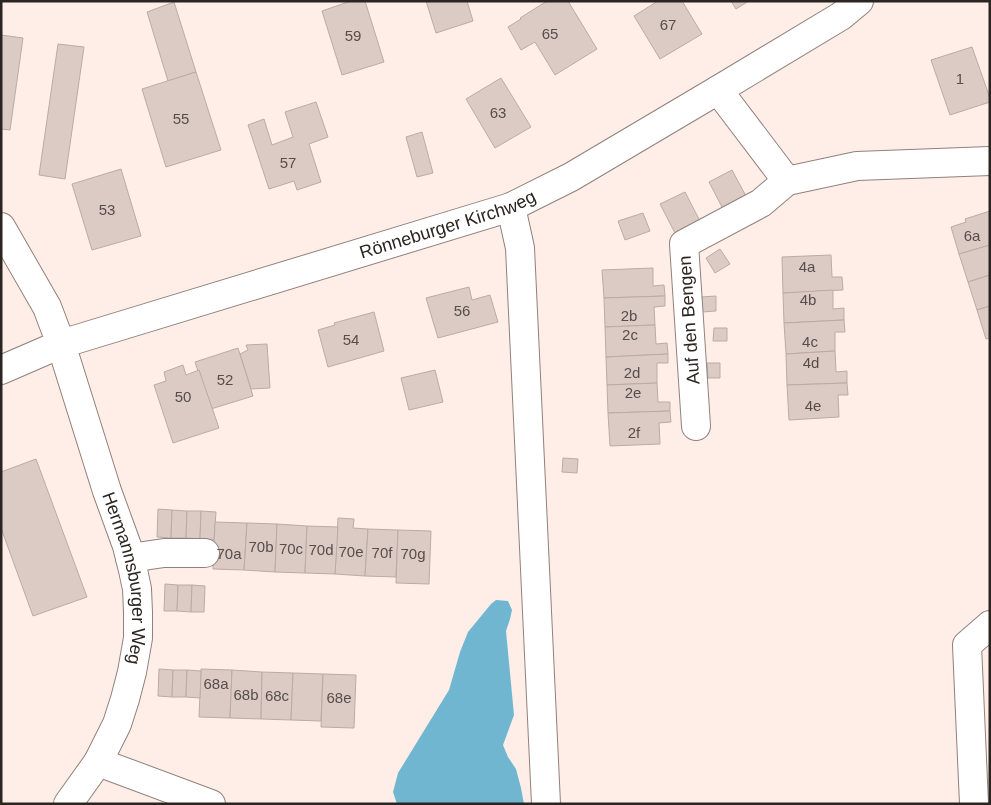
<svg xmlns="http://www.w3.org/2000/svg" width="991" height="805" font-family="Arial,sans-serif">
<style>
.water{fill:#70b6d1}
.building{fill:#dbcbc4;stroke:#bbaba4}
.lines{fill:none;stroke-linecap:round;stroke-linejoin:round}
.minor-casing{stroke:#90817b;stroke-width:30}
.minor{stroke:#fff;stroke-width:28}
.labels{text-anchor:middle;stroke-width:5;stroke-linejoin:round;paint-order:stroke}
.number-label{font-size:15px;fill:#574e4a}
.street-label{font-size:18px;fill:#2b2522;stroke:#fff}
</style>
<rect width="100%" height="100%" fill="#ffeee7"/>
<polygon class="water" points="496,600 508,601 512,610 510,619 506,631 514,715 503,745 508,757 516,769 521,788 524,804 397,804 393,792 398,773 449,690 460,652 468,632 491,604"/>
<g class="building">
<polygon points="351,1 365,1 384,62 342,75 322,11"/>
<polygon points="426,1 467,1 473,21 436,33"/>
<polygon points="547,1 568,1 597,49 555,75 535,42 521,50 508,27 521,19 520,18"/>
<polygon points="658,1 682,1 702,34 660,59 634,16"/>
<polygon points="731,1 749,1 736,9"/>
<polygon points="174,2 196,72 168,81 147,12"/>
<polygon points="1,35 23,38 10,130 1,129"/>
<polygon points="58,44 84,47 65,179 39,175"/>
<polygon points="972,47 990,98 990,102 950,115 931,60"/>
<polygon points="196,72 221,150 166,167 142,89"/>
<polygon points="501,78 531,127 495,148 466,99"/>
<polygon points="316,102 328,137 309,144 321,182 297,190 294,181 269,189 248,125 264,119 272,145 293,137 285,112"/>
<polygon points="422,132 433,173 417,177 406,137"/>
<polygon points="121,169 141,236 92,250 72,184"/>
<polygon points="732,170 746,196 723,209 709,182"/>
<polygon points="685,192 700,221 675,233 660,204"/>
<polygon points="990,211 990,245 959,254 951,227 966,222 965,219"/>
<polygon points="643,213 650,231 625,240 618,221"/>
<polygon points="990,245 990,275 968,282 959,254"/>
<polygon points="720,249 730,264 715,273 706,258"/>
<polygon points="831,255 832,277 842,277 843,290 783,293 782,257"/>
<polygon points="653,268 653,286 664,285 665,296 604,298 602,270"/>
<polygon points="990,275 990,306 977,310 968,282"/>
<polygon points="469,287 472,300 490,295 498,322 438,338 426,298"/>
<polygon points="833,290 833,309 844,308 844,320 784,323 783,293"/>
<polygon points="665,296 665,306 654,307 655,325 605,327 604,298"/>
<polygon points="716,296 716,311 702,312 701,297"/>
<polygon points="990,306 990,338 986,339 977,310"/>
<polygon points="374,312 384,351 328,367 318,330 335,325 334,323"/>
<polygon points="844,320 845,332 835,332 835,351 786,354 784,323"/>
<polygon points="655,325 656,344 667,343 668,354 606,357 605,327"/>
<polygon points="714,328 727,328 727,341 713,341"/>
<polygon points="267,344 270,388 251,389 240,354 248,350 246,345"/>
<polygon points="238,348 253,396 211,409 199,370 198,371 195,362"/>
<polygon points="835,351 836,372 847,371 847,383 787,385 786,354"/>
<polygon points="668,354 668,363 657,363 657,383 607,385 606,357"/>
<polygon points="707,363 720,363 720,378 708,378"/>
<polygon points="183,365 186,375 199,370 219,428 173,443 154,385 166,381 164,372"/>
<polygon points="435,370 443,402 409,410 401,378"/>
<polygon points="657,383 658,402 670,402 670,411 608,413 607,385"/>
<polygon points="847,383 848,395 838,395 839,417 789,420 787,385"/>
<polygon points="670,411 671,422 659,423 660,444 610,446 608,413"/>
<polygon points="563,458 578,459 577,473 562,472"/>
<polygon points="36,459 87,597 33,616 1,528 1,472"/>
<polygon points="158,509 172,510 171,538 157,537"/>
<polygon points="172,510 187,511 186,538 171,538"/>
<polygon points="187,511 201,511 200,539 186,538"/>
<polygon points="201,511 216,512 214,540 200,539"/>
<polygon points="338,518 354,519 353,528 368,529 365,576 335,574"/>
<polygon points="215,522 247,523 244,570 213,569"/>
<polygon points="247,523 277,524 275,572 244,570"/>
<polygon points="277,524 307,526 305,573 275,572"/>
<polygon points="307,526 338,527 335,574 305,573"/>
<polygon points="368,529 398,530 396,577 365,576"/>
<polygon points="398,530 431,531 429,584 396,583"/>
<polygon points="165,584 178,585 177,611 164,611"/>
<polygon points="178,585 192,585 191,612 177,611"/>
<polygon points="192,585 205,586 204,612 191,612"/>
<polygon points="159,669 173,670 172,697 158,696"/>
<polygon points="201,669 232,670 230,718 199,717"/>
<polygon points="173,670 187,670 186,697 172,697"/>
<polygon points="187,670 201,671 200,698 186,697"/>
<polygon points="232,670 262,672 261,719 230,718"/>
<polygon points="262,672 293,673 291,720 261,719"/>
<polygon points="293,673 323,674 321,721 291,720"/>
<polygon points="323,674 356,675 354,728 321,727"/>
</g>
<g class="lines">
<defs>
<g id="minor">
<polyline points="718,90 787,181"/>
<polyline points="511,207 520,248 546,804"/>
<path id="s1" d="M1,227L47,307L61,344L107,491L127,546L133,570L137,589L138,612V638L132,672L125,699L117,724L98,762L68,804"/>
<path id="s2" d="M1,370L61,344L511,207L571,177L718,90L841,16L859,1"/>
<polyline points="696,426 684,244 761,203 787,181 857,166 990,161"/>
<polyline points="130,558 164,553 205,553"/>
<polyline points="98,762 211,804"/>
<polyline points="974,804 967,645 990,625"/>
</g>
</defs>
<use href="#minor" class="minor-casing"/>
<use href="#minor" class="minor"/>
</g>
<g class="labels">
<g class="number-label">
<text x="668" y="30">67</text>
<text x="550" y="39">65</text>
<text x="353" y="41">59</text>
<text x="960" y="84">1</text>
<text x="498" y="118">63</text>
<text x="181" y="124">55</text>
<text x="288" y="168">57</text>
<text x="107" y="215">53</text>
<text x="972" y="241">6a</text>
<text x="807" y="272">4a</text>
<text x="808" y="305">4b</text>
<text x="462" y="316">56</text>
<text x="629" y="321">2b</text>
<text x="630" y="340">2c</text>
<text x="351" y="345">54</text>
<text x="810" y="347">4c</text>
<text x="811" y="368">4d</text>
<text x="632" y="378">2d</text>
<text x="225" y="385">52</text>
<text x="633" y="398">2e</text>
<text x="183" y="402">50</text>
<text x="813" y="411">4e</text>
<text x="634" y="438">2f</text>
<text x="261" y="552">70b</text>
<text x="291" y="554">70c</text>
<text x="321" y="555">70d</text>
<text x="351" y="557">70e</text>
<text x="382" y="558">70f</text>
<text x="229" y="559">70a</text>
<text x="413" y="559">70g</text>
<text x="216" y="689">68a</text>
<text x="246" y="700">68b</text>
<text x="277" y="701">68c</text>
<text x="339" y="703">68e</text>
</g>
<g class="street-label">
<text dy="6" stroke="none"><textPath href="#s2" startOffset="470">Rönneburger Kirchweg</textPath></text>
<text transform="translate(689 320) rotate(-94)" y="6">Auf den Bengen</text>
<text dy="6" stroke="none"><textPath href="#s1" startOffset="376">Hermannsburger Weg</textPath></text>
</g>
</g>
<rect width="991" height="805" fill="none" stroke="#2b2522" stroke-width="5"/>
</svg>
